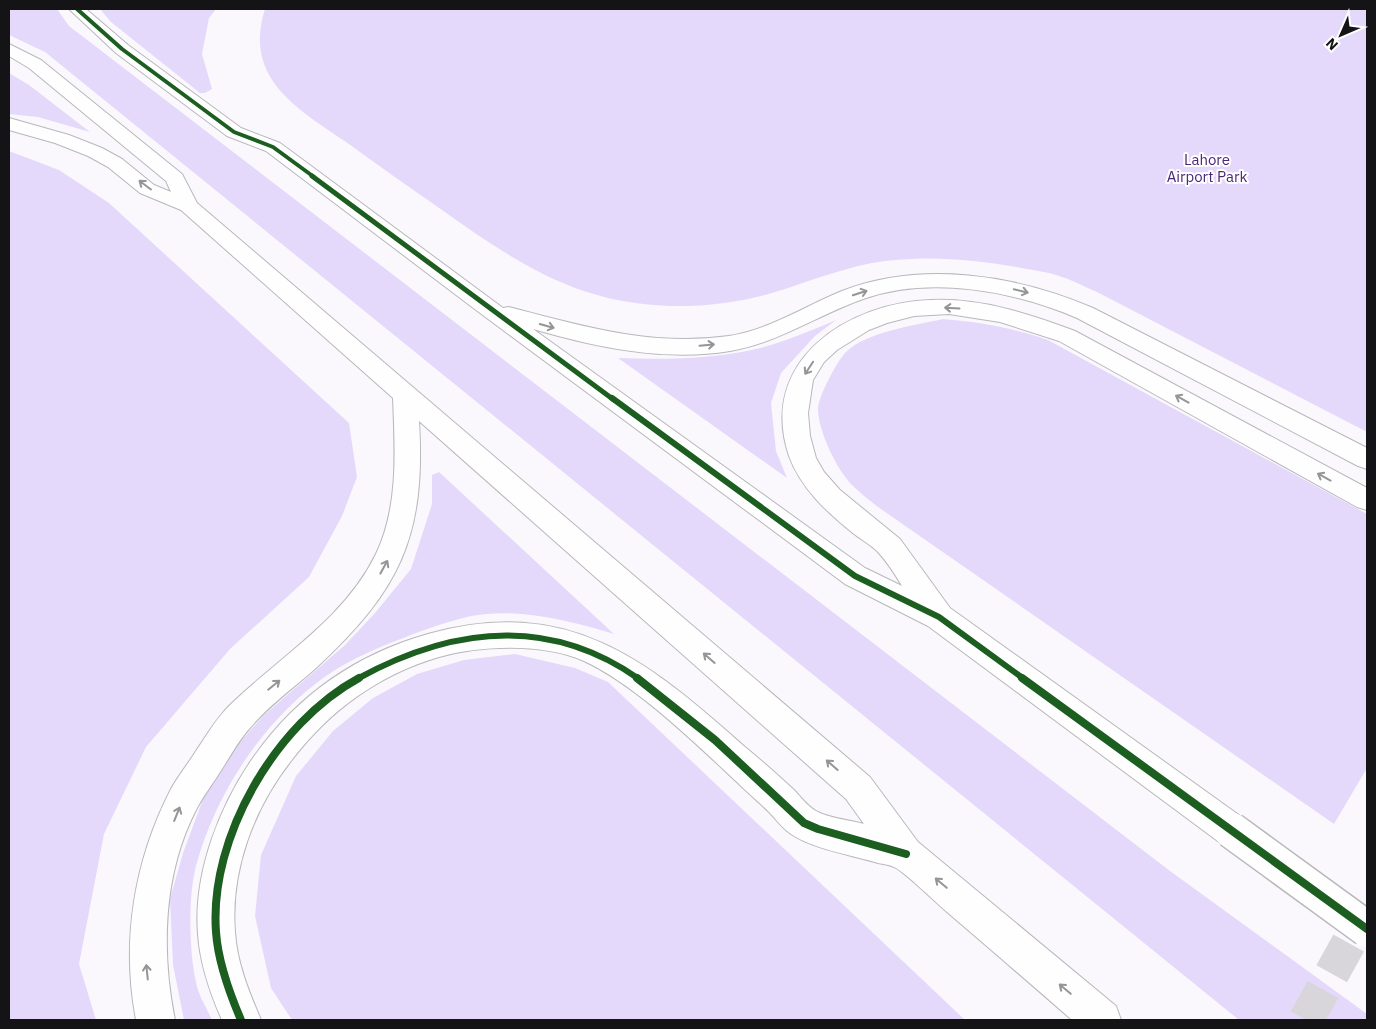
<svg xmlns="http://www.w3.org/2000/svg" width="1376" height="1029" font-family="'IBM Plex Sans',sans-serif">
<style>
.green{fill:#e5d9fb}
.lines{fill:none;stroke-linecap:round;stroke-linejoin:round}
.tertiary-tunnel{stroke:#d8d6da;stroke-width:35;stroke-dasharray:35 18;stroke-linecap:butt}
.minor-casing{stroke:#b8b7ba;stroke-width:2}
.minor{fill:#fefeff;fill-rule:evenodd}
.minor-bridge-casing{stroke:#b8b7ba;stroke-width:38;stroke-linecap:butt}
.minor-bridge{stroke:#fefeff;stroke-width:35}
.cycleway-far3-casing{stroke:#fff;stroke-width:5.5}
.cycleway-far2-casing{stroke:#fff;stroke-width:8}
.cycleway-far1-casing{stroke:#fff;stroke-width:9}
.cycleway-casing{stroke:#fff;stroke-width:11}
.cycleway-far3{stroke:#1b5e20;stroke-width:4}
.cycleway-far2{stroke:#1b5e20;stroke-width:5}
.cycleway-far1{stroke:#1b5e20;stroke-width:6}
.cycleway{stroke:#1b5e20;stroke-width:8}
.oneway{stroke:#959496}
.labels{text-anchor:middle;stroke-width:4;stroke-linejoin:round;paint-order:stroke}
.far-park-label{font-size:15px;fill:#4b2779;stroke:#fff}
</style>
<rect width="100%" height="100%" fill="#faf8fd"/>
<g class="green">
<polygon points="9,9 57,9 69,26 1170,871 1367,1014 1367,1020 1239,1020 45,52 9,35"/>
<polygon points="100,9 216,9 209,18 202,54 212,89 205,93 200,93 111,22"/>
<path d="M265,9H1367V432L1097,292C1083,286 1070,279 1056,275C1047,272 1037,271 1027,269C981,260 932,255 885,261C846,266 809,282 772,293C716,309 653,311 597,295C540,279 490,244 442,210C410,188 378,165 346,142C296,108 243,78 265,9Z"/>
<polygon points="9,73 29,85 90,132 38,117 9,114"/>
<polygon points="9,151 59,170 109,203 349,423 357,477 342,516 309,577 230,649 146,747 104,834 79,964 96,1020 9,1020"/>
<path d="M943,319C981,322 1012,328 1048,340L1367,514V768L1334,824L878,507C869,500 860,493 852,485C837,470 818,431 818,409C818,397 837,361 846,352C866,332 916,325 943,319Z"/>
<path d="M836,320L815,336L781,373L771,403L776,451L787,478L618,358C669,360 722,359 771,345C793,338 815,329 836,320Z"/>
<path d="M439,472L614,634C574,622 529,610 487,614C462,616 435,626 411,635C382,646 352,658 326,676C264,720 216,792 196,866C188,896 189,952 196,982C198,995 207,1008 212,1020H184L173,965L170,899L183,853L206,791L231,752L264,715L345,645L375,613L411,569L432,504V475Z"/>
<polygon points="515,654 575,668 608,682 965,1020 292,1020 271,988 255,916 261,855 296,776 333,731 373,698 417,674 464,660"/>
</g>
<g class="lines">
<polyline class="tertiary-tunnel" points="1306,1020 1367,910"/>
<defs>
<g id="minor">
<path d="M69,9H86L128,45L241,128L280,143L503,308L509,307C583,326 651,347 729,336C769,330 805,306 842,291C922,260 1016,275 1093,308L1367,448V469L1358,466L1077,318C1014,291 930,275 863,299C818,315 778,343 730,351C664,362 595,347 533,329L865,568L902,586C895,574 887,562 878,552C871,545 862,540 854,534C828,513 801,489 789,456C757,361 848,302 932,300C981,298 1030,314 1075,331L1367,488V510L1357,507L1059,341L1000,322L949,314L914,316L887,323L869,330L837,350L824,362L813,380L808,413L810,436L816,458L824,472L840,490L900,539L950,608L1243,818L1248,830L1243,842L1231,847L1219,842L928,626L845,584L476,310L266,151L227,136L116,53Z"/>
<path d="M9,44L41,60L182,174L197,203L870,777L918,842L1116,1006L1121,1020H1072C1031,984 989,948 947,912C934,901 909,876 896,868C891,865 883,864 878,863C852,855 813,849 791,834C782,828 776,819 769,812C759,802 748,793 738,783C695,743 636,685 584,661C544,643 481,645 439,657C378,675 329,711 291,761C254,808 230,871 235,932C237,963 249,992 261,1020H222C210,993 200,964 198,934C193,873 220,804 255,755C298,695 357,654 428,634C568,595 646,659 745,747C762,761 778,775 794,790C801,797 807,806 816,811C829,818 849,820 864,824L846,799L419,421C426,536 400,590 317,667C295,687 269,705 250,728C238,741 230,757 220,772C212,785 203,796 196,810C163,874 161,951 175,1020H136C121,941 134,861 171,789C178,776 188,764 196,751C207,735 217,717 232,703C281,656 345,618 376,554C399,506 395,450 393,398L181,210L140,193L108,167L88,156L55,143L9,130V118L69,135L102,148L122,159L154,185L171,192L166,181L29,68L9,56Z"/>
</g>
</defs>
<use href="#minor" class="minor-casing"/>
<use href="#minor" class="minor"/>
<defs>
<polyline id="minor-bridge" points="1231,830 1367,929"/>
</defs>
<use href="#minor-bridge" class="minor-bridge-casing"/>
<use href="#minor-bridge" class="minor-bridge"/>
<defs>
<polyline id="cycleway-far3" points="77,9 122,49 234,132 273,147 314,177"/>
<polyline id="cycleway-far2" points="312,176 614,400"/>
<g id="cycleway-far1">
<polyline points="612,398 855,576 939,617 1024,679"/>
<path d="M357,679C450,628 548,615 639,679"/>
</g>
<g id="cycleway">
<polyline points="637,678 715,740 804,823 818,829 906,854"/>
<polyline points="1022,678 1367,929"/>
<path d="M241,1020C229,992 218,962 216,932C209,837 276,723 359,678"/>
</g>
</defs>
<use href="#cycleway-far3" class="cycleway-far3-casing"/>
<use href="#cycleway-far2" class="cycleway-far2-casing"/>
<use href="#cycleway-far1" class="cycleway-far1-casing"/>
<use href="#cycleway" class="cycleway-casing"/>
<use href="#cycleway-far3" class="cycleway-far3"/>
<use href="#cycleway-far2" class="cycleway-far2"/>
<use href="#cycleway-far1" class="cycleway-far1"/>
<use href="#cycleway" class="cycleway"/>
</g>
<defs><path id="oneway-shaft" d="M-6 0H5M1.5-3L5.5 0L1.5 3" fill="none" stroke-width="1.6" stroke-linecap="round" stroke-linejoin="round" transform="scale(1.25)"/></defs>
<g class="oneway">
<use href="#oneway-shaft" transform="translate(145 185) rotate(-143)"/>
<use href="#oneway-shaft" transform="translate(1021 291) rotate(14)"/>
<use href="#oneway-shaft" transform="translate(860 293) rotate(-18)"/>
<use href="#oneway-shaft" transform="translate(952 308) rotate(-177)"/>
<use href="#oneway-shaft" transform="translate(547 326) rotate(16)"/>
<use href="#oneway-shaft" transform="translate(707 345) rotate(-5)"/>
<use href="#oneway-shaft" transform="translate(809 368) rotate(123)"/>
<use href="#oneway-shaft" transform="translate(1182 399) rotate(-151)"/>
<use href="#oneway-shaft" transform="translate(1324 477) rotate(-151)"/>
<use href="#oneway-shaft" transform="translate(384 567) rotate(-61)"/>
<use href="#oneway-shaft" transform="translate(709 658) rotate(-139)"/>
<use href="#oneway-shaft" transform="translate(274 685) rotate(-39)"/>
<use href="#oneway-shaft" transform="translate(832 765) rotate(-139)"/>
<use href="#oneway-shaft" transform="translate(177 814) rotate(-68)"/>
<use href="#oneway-shaft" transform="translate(941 883) rotate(-140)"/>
<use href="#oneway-shaft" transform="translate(147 972) rotate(-96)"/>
<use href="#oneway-shaft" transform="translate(1065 989) rotate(-140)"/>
</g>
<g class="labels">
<g class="far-park-label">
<text x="1207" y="165">Lahore<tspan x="1207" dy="17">Airport Park</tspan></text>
</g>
</g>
<rect width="1376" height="1029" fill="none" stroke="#141316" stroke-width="20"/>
<g transform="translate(1341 35) rotate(225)" stroke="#ffffff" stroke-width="4" paint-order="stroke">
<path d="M0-4L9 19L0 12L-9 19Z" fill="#141316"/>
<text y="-8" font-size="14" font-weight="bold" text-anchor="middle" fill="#141316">N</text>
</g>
</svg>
